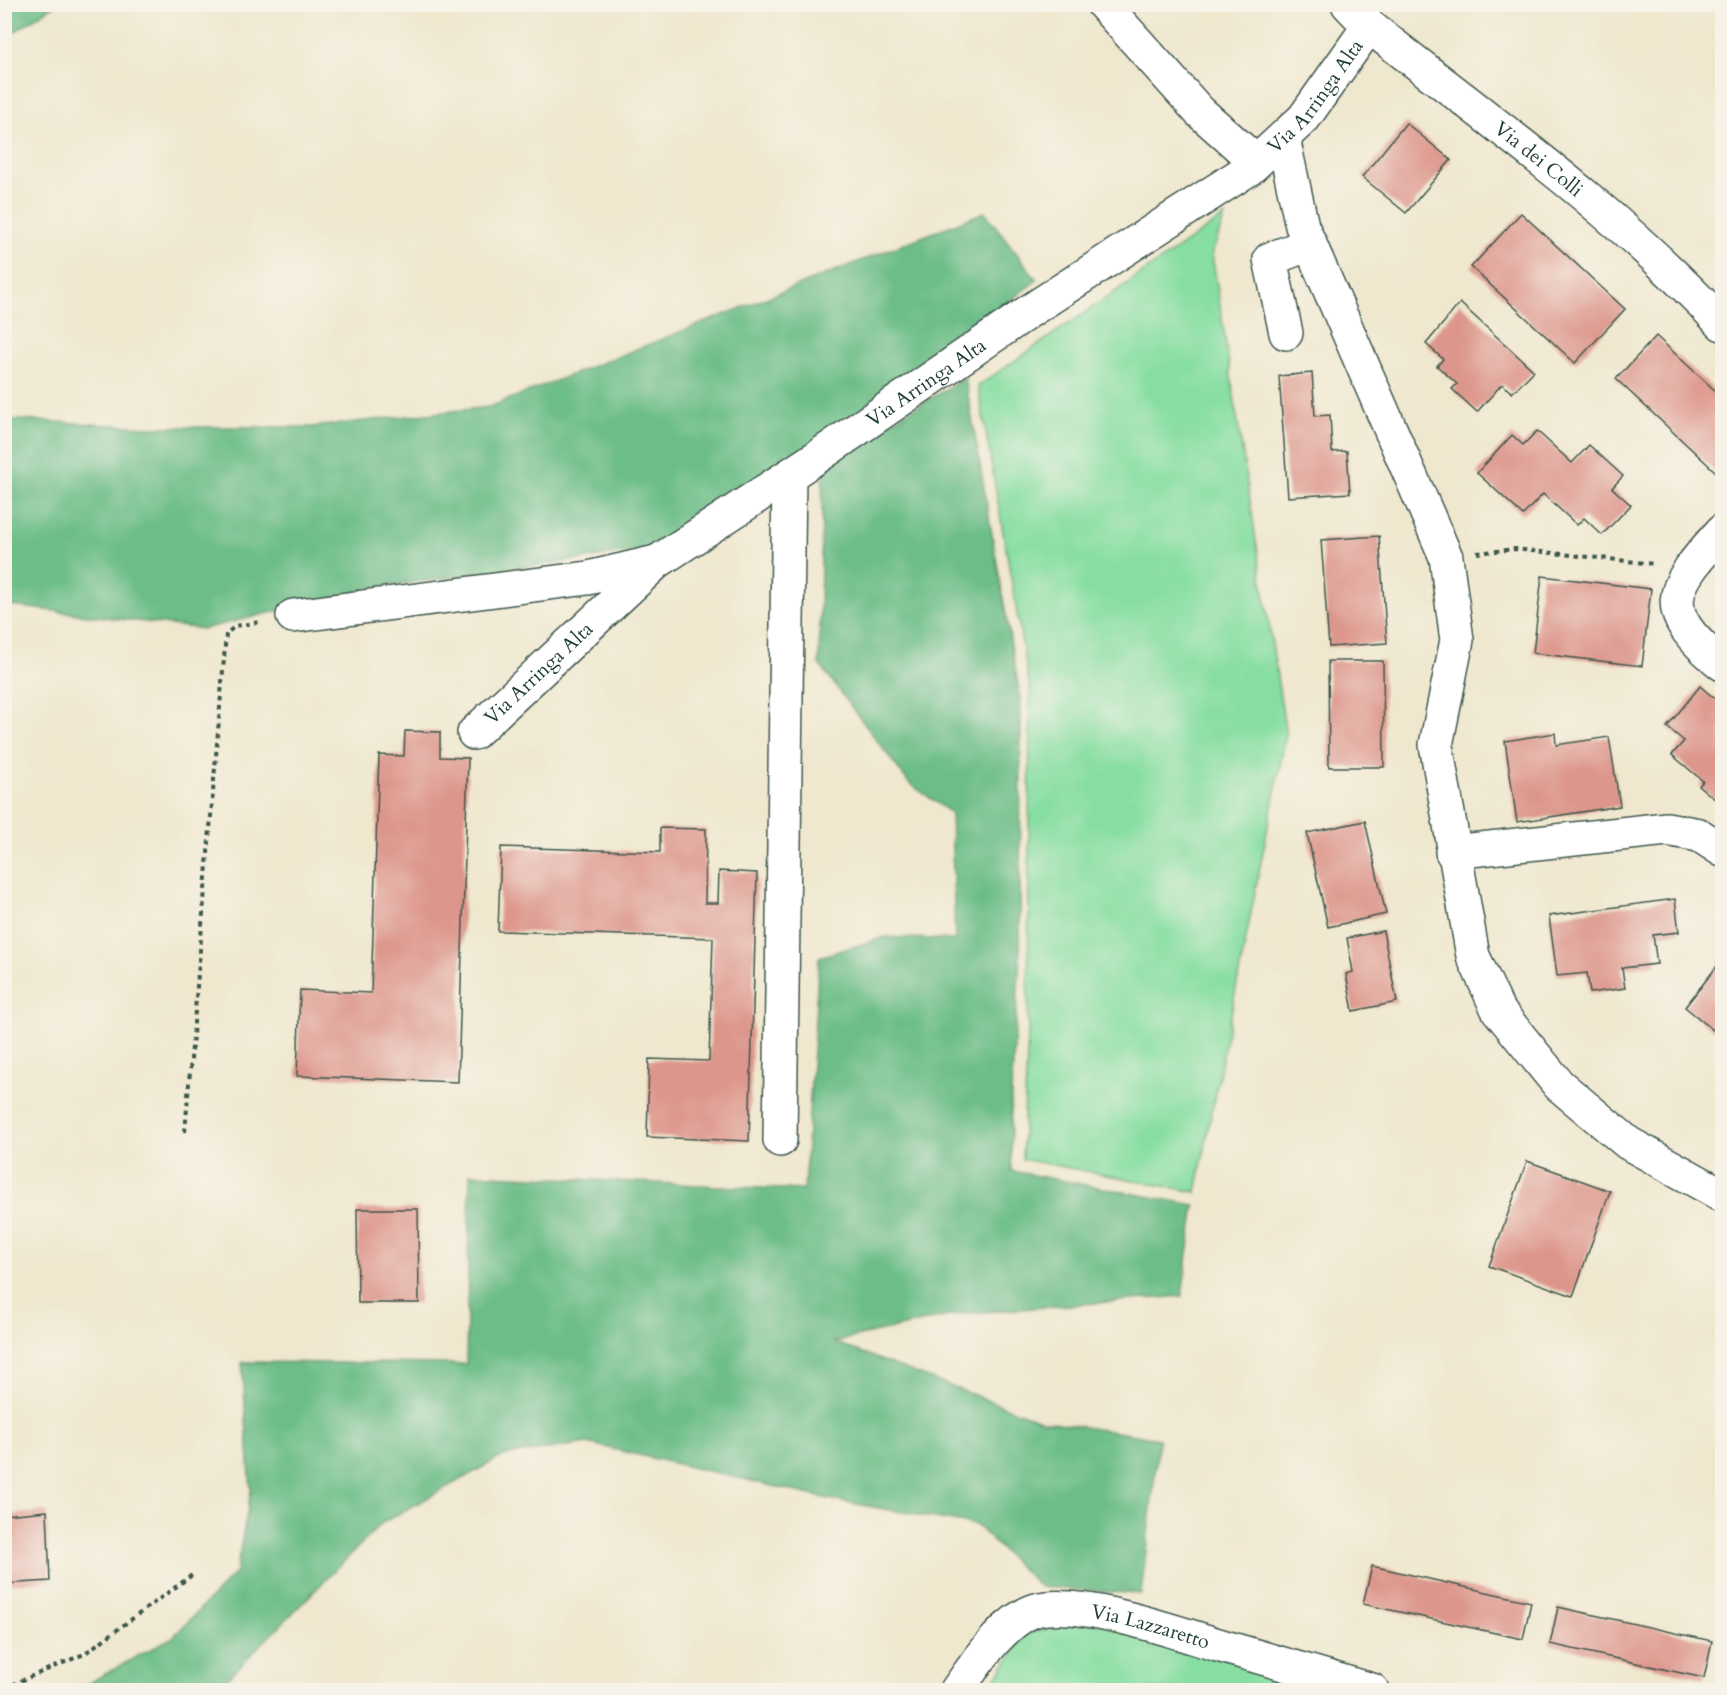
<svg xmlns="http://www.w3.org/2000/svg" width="1727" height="1695" font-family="Cardo,serif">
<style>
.green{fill:#86dea2;stroke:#528e6b;stroke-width:1.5}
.forest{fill:#6cbd88;stroke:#467d5e;stroke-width:1.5}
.building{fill:#dd968c}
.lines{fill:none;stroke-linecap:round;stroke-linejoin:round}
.minor-casing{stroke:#3e564b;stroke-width:36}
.path{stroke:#3e564b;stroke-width:4;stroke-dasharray:4.5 4.5;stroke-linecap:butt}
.minor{stroke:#fff;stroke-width:33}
.labels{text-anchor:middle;stroke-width:4.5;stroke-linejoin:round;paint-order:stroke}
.street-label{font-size:20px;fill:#1f3d34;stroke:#f7f3e8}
</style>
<rect width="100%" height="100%" fill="#f7f3e8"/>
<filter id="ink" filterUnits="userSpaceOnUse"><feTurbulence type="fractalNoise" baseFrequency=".0167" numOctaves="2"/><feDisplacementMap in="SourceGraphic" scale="12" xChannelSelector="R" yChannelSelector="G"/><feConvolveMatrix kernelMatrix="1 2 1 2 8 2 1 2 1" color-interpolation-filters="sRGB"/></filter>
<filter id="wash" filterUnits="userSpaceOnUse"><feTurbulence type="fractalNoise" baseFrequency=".008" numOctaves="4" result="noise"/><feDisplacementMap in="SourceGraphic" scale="24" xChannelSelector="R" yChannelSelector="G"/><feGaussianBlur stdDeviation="1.35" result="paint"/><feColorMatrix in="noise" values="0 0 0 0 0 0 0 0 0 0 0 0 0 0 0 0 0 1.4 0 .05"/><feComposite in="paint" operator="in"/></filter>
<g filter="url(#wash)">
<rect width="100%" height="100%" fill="#efe7ce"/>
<g class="green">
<polygon points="1225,216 1212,254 1286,735 1196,1192 1022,1159 1028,1032 1030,689 978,386"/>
<polygon points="1069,1623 1147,1624 1372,1690 988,1690 1026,1634"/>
</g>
<g class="forest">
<polygon points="5,4 55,4 55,5 5,38"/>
<polygon points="985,212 1037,280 821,444 654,549 373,588 203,629 5,605 4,419 147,427 311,427 489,407"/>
<polygon points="965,378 1021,702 1020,958 1011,1093 1011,1171 1195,1205 1182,1296 957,1314 833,1342 1040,1420 1159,1439 1141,1594 1040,1587 976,1525 833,1500 587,1443 503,1456 382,1523 216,1690 76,1690 173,1637 236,1572 251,1491 242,1362 466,1364 470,1174 804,1190 819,957 885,937 955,940 951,813 909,783 819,664 823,462"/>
</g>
<g id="blocks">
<g class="building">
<polygon points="1406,123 1451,160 1406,213 1362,177"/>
<polygon points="1521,213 1625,309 1575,363 1471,267"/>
<polygon points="1460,303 1534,371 1512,393 1502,384 1477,412 1452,389 1457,384 1437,366 1443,359 1426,344"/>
<polygon points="1656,336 1722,397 1722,467 1717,473 1616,379"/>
<polygon points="1312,373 1315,416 1330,415 1332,452 1347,451 1350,493 1288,497 1279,376"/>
<polygon points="1537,431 1572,463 1589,445 1623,476 1612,488 1631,505 1602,535 1584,518 1577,525 1543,494 1523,515 1477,473 1512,435 1523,445"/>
<polygon points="1379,536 1387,643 1329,647 1321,540"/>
<polygon points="1542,576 1651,589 1642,666 1533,653"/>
<polygon points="1328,661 1383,661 1384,767 1329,767"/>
<polygon points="1700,686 1722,705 1722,805 1699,786 1703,781 1672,755 1684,741 1667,727"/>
<polygon points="405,731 440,732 440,757 468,758 458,1082 297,1076 300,990 371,993 379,755 404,756"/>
<polygon points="1555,733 1556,745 1609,737 1620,806 1517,822 1505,741"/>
<polygon points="1365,821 1386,914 1328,927 1307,833"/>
<polygon points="660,828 706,829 705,903 718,903 719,871 757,873 749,1141 647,1137 649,1059 709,1061 713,938 498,931 501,847 660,852"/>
<polygon points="1675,899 1679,932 1653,935 1657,964 1622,968 1625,988 1590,993 1587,973 1557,976 1549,916"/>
<polygon points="1383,931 1397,1002 1353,1011 1346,974 1353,972 1347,938"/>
<polygon points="1722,960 1722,1024 1720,1022 1713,1030 1685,1007"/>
<polygon points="1527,1161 1610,1191 1573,1296 1489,1266"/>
<polygon points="357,1209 418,1209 419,1303 358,1303"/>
<polygon points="47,1511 50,1581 4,1584 4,1515"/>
<polygon points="1372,1566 1531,1602 1523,1639 1363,1604"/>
<polygon points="1558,1607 1712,1641 1704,1678 1550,1644"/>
</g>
</g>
</g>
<g filter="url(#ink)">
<use href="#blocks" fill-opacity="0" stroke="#3e564b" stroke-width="1.5"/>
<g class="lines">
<defs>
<g id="minor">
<polyline points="1103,4 1199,111 1255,161"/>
<path id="s1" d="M1348,4L1369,26C1490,121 1617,211 1722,324"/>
<polyline points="1283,138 1302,226 1446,557 1457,640 1436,745 1473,956 1498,1010 1559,1085 1628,1143 1722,1195"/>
<polyline points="1286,333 1270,259 1310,244"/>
<path d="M1722,531C1670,588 1655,610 1722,664"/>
<polyline points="293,616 588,578 656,562"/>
<path id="s2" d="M474,733L657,562L817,457L1031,310L1249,169L1304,118L1369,26"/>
<polyline points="1452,852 1667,829 1699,835 1722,850"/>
<polyline points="780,1140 789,476"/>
<path id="s3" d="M957,1690C975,1665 1004,1620 1036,1610C1078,1598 1176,1632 1218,1645C1269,1660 1321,1675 1372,1690"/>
</g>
</defs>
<use href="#minor" class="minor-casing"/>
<g class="path">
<polyline points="1477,553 1515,549 1655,564"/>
<polyline points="185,1132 226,634 235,626 260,622"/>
<polyline points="4,1688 84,1654 192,1575"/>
</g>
<use href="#minor" class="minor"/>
</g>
</g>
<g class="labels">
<g class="street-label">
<text dy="7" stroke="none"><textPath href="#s2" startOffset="1060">Via Arringa Alta</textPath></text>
<text dy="7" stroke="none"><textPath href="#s1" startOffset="246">Via dei Colli</textPath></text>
<text dy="7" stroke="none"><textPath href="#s2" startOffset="574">Via Arringa Alta</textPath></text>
<text dy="7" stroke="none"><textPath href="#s2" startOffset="88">Via Arringa Alta</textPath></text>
<text dy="7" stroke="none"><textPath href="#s3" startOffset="231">Via Lazzaretto</textPath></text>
</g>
</g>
<rect width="1727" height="1695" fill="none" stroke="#f7f3e8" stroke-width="24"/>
</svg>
